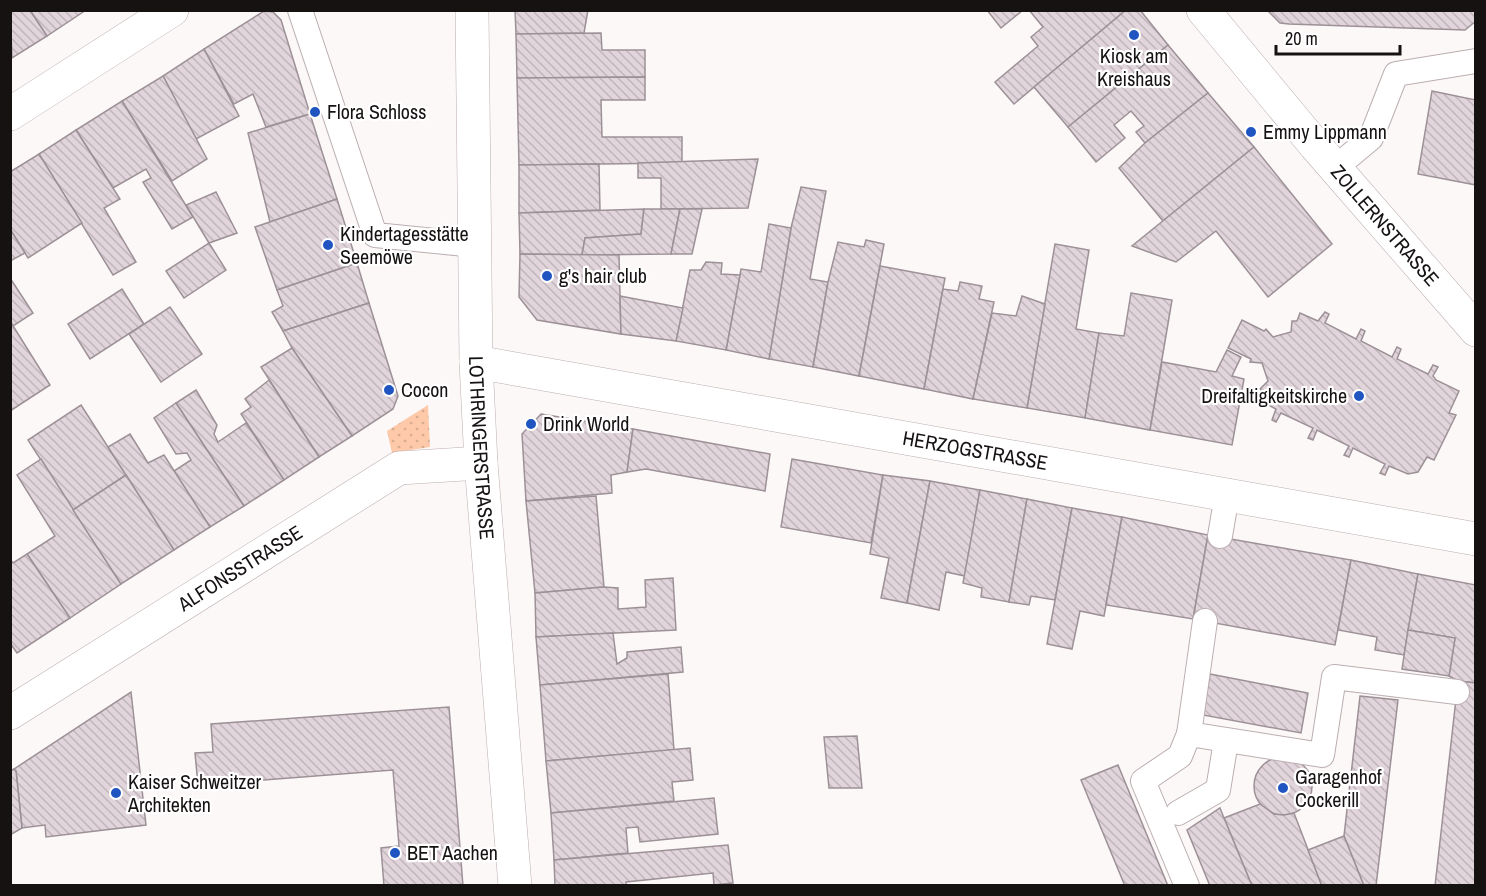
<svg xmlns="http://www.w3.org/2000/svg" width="1486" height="896" font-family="'Archivo Narrow',sans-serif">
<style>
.grass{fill:url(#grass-dots)}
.building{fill:url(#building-back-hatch);stroke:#9c9196;stroke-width:1.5}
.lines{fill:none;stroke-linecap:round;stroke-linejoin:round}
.lane-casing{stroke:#bbaeb0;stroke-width:26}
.street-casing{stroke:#bbaeb0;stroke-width:34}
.secondary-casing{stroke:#bbaeb0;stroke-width:34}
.lane{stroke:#fff;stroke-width:24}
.street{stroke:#fff;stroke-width:33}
.secondary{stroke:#fff;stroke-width:33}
.poi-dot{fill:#1f54c1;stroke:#fff;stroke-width:2}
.labels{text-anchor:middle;stroke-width:4.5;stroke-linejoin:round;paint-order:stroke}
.poi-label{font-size:20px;fill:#161212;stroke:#fff;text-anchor:start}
.street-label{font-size:20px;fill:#161212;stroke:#fff}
</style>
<defs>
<pattern id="grass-dots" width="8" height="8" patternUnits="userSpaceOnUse" patternTransform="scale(1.5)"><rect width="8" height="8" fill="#fdc9a9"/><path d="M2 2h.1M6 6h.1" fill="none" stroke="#d8ac90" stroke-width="1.8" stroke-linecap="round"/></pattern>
<pattern id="building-back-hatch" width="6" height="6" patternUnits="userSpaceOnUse" patternTransform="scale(1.5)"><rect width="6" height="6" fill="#e1d5db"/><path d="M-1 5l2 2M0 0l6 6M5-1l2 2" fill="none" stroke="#c0b6bb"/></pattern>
</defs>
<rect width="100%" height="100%" fill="#fdf8f8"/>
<polygon class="grass" points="428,405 430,447 392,453 387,431"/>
<g class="building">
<polygon points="10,10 30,10 47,36 12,58"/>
<polygon points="30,10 86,10 47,36"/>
<polygon points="515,10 588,10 584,33 516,34"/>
<polygon points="987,10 1023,10 1001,28"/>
<polygon points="1029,10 1126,10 1014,104 995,82 1038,46 1031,37 1043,27"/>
<polygon points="1126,10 1140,10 1168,45 1068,127 1034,87"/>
<polygon points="1267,10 1476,10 1476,21 1465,30 1289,24 1280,23"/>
<polygon points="264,11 273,12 281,20 310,114 266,127 253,94 234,104 204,49"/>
<polygon points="601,33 602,50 645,50 645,77 517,78 516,34"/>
<polygon points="1168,45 1208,93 1145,143 1136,132 1144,126 1131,111 1114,125 1125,138 1096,162 1068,127"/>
<polygon points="204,49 239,116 196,139 163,76"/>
<polygon points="163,76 207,159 172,181 122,101"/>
<polygon points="645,77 645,100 601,100 602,137 682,137 682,163 519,165 517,78"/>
<polygon points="1432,91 1476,100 1476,185 1418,174"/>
<polygon points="1208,93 1254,147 1163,221 1119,168 1145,143"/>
<polygon points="122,101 193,217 172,229 143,182 151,178 146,169 113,188 76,130"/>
<polygon points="310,114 337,199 270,222 248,133"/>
<polygon points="76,130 120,199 104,208 136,262 113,275 39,154"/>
<polygon points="1254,147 1332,244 1268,297 1216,231 1176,262 1132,246"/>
<polygon points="39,154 82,223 28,258 10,229 10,172"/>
<polygon points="758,159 748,208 661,209 661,178 638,178 638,163"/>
<polygon points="599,164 600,210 519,213 519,165"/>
<polygon points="801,187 826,191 810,279 828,282 813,367 769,359 791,228"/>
<polygon points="216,192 237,233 209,243 186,205"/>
<polygon points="337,199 357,263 277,290 255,227"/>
<polygon points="644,209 641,234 585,238 582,255 520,254 519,213"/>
<polygon points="644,209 680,209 671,254 582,255 585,238 641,234"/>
<polygon points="680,209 702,209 692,254 671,254"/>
<polygon points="769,224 791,228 769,359 726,350 741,269 761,272"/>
<polygon points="10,229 25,253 10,261"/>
<polygon points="866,240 884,244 859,376 813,367 828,282 838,242 864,247"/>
<polygon points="209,243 226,270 184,298 166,271"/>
<polygon points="1055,244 1089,250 1076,329 1099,333 1085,418 1027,408"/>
<polygon points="520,254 619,255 621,334 537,320 519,297"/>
<polygon points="706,262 722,263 721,274 740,275 726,350 676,341 690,270 701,270"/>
<polygon points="357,263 369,303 283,331 272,312 283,306 277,290"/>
<polygon points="880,266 945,278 924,389 859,376"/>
<polygon points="10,278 33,313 13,326 10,321"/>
<polygon points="960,282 982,286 979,299 994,302 973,399 924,389 943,289 958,291"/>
<polygon points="122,289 144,324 90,359 68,324"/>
<polygon points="1131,293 1172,300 1150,430 1085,418 1099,333 1124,336"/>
<polygon points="620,296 683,308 676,341 621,334"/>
<polygon points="1022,296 1045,304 1027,408 973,399 992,313 1016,316"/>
<polygon points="369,303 398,396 393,409 352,436 292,348 283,331"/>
<polygon points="170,307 202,354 161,382 129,334"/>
<polygon points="1325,312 1329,314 1325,323 1356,339 1361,329 1365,331 1361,341 1392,357 1397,347 1401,349 1397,359 1428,374 1433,365 1438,367 1433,376 1436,380 1459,391 1449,413 1456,415 1434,460 1427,457 1418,472 1408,474 1389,466 1385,475 1380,473 1385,464 1353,448 1349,457 1344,455 1349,446 1317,430 1313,440 1308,438 1313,428 1281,413 1276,422 1272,420 1276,409 1259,400 1263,392 1260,389 1268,381 1262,363 1250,362 1251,359 1228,348 1242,320 1264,331 1266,329 1273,337 1291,332 1292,321 1297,321 1300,313 1318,321"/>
<polygon points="10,321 50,385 10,411"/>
<polygon points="292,348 352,436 319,457 261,367"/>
<polygon points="1227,350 1241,357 1232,376 1244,379 1232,445 1150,430 1162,362 1216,372"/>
<polygon points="269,380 319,457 284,480 241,414 251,407 245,399"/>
<polygon points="196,390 217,425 214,434 218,442 246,423 284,480 244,506 176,403"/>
<polygon points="176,403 244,506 210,527 174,471 191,460 187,453 176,454 154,418"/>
<polygon points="81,405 126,475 73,510 28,440"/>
<polygon points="541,414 633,429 627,472 611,475 612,493 526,501 522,434"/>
<polygon points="633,429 770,454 765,491 646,469 627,472"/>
<polygon points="130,434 148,463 164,455 210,527 174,550 108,447"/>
<polygon points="41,459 121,584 70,618 27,554 55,536 17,475"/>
<polygon points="792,459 883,475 871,543 781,527"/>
<polygon points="126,475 174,550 121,584 73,510"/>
<polygon points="883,475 930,481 907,603 881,598 889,558 870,554"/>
<polygon points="930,481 980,490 965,576 946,572 939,610 907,603"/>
<polygon points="980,490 1027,499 1009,602 981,597 982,588 963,583"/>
<polygon points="596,496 604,587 535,593 526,501"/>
<polygon points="1027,499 1072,508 1055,600 1031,596 1029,605 1009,602"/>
<polygon points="1072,508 1122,517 1104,616 1080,611 1072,649 1047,644"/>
<polygon points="1122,517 1208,535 1193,619 1106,605"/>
<polygon points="1208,535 1351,560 1335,645 1193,619"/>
<polygon points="27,554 70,618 17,653 10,643 10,559 13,563"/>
<polygon points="1351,560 1418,574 1404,655 1375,650 1377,637 1338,630"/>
<polygon points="1418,574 1476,585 1476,683 1458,681 1449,676 1455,638 1408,630"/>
<polygon points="673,578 676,630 536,637 535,593 604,587 618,588 618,609 646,607 645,580"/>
<polygon points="1408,630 1455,638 1449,676 1402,669"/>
<polygon points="613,633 617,664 627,658 627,652 681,647 683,672 540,685 536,637"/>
<polygon points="668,674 674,750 546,761 540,685"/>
<polygon points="1210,674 1308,693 1301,733 1203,715"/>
<polygon points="1458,681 1476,683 1476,886 1435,886"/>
<polygon points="131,692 146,825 46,837 45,825 22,828 16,771 14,769"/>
<polygon points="1360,696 1398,700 1376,886 1364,886 1344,836"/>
<polygon points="449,707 463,886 384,886 381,848 399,846 393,770 198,785 195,753 213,752 211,724"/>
<polygon points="857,736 862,788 829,788 824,737"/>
<polygon points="690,748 693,780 672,782 674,801 551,813 546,761"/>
<circle cx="1283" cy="786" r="29"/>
<polygon points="1118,765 1168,886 1125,886 1081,780"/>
<polygon points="14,769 16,771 22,828 10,835 10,771"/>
<polygon points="714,798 718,834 640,842 638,827 626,828 628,853 554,860 551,813"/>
<polygon points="1260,804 1274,814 1284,815 1294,813 1322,886 1252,886 1224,818"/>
<polygon points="1220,808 1224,818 1252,886 1210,886 1187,830"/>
<polygon points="1344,836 1364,886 1322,886 1308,850"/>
<polygon points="728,845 733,883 714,885 713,873 626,882 626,886 555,886 554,860"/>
</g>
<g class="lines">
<defs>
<g id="lane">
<polyline points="300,10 375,235 475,245"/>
<polyline points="1335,168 1371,138 1396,74 1476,61"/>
<polyline points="1220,536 1227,495"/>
<polyline points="1205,621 1189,734 1322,755 1334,677 1457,692"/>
<polyline points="1178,813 1218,790 1226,741"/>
<polyline points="1187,886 1143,781 1180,756 1189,734"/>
</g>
<g id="street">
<path id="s1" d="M472,10L476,362L481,463L515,886"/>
<polyline points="10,114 172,10"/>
<path id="s2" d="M476,362L1476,539"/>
<path id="s3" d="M10,713L399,468L481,463"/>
</g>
<g id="secondary">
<path id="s4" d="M1203,10L1315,145L1476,330"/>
</g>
</defs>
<use href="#lane" class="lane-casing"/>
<use href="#street" class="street-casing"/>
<use href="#secondary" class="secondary-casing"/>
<use href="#lane" class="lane"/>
<use href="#street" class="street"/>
<use href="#secondary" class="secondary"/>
</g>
<g class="poi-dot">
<circle cx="1134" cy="35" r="6"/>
<circle cx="315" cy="112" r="6"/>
<circle cx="1251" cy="132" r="6"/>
<circle cx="328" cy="245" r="6"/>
<circle cx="547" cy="276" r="6"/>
<circle cx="389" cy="390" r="6"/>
<circle cx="1359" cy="396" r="6"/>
<circle cx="531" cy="424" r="6"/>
<circle cx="1283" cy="788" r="6"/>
<circle cx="116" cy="793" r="6"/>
<circle cx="395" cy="853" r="6"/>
</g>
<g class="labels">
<g class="poi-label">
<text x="1134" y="63" text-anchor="middle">Kiosk am<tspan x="1134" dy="23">Kreishaus</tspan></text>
<text x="327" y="119">Flora Schloss</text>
<text x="1263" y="139">Emmy Lippmann</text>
<text x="340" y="241">Kindertagesstätte<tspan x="340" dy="23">Seemöwe</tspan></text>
<text x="559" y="283">g's hair club</text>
<text x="401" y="397">Cocon</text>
<text x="1347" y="403" text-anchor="end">Dreifaltigkeitskirche</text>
<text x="543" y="431">Drink World</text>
<text x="1295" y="784">Garagenhof<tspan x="1295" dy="23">Cockerill</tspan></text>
<text x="128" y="789">Kaiser Schweitzer<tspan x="128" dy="23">Architekten</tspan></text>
<text x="407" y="860">BET Aachen</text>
</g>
<g class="street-label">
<text dy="7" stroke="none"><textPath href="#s4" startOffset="282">ZOLLERNSTRASSE</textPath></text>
<text dy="7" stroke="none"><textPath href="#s1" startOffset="438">LOTHRINGERSTRASSE</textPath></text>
<text dy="7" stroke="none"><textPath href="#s2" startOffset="507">HERZOGSTRASSE</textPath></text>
<text dy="7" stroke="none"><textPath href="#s3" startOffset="272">ALFONSSTRASSE</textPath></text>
</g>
</g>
<rect width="1486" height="896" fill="none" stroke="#161212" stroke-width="24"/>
<path d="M1276 45v9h124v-9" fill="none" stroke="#161212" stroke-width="3"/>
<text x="1285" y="45" font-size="18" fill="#161212" stroke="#ffffff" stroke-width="4.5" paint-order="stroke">20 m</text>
</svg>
